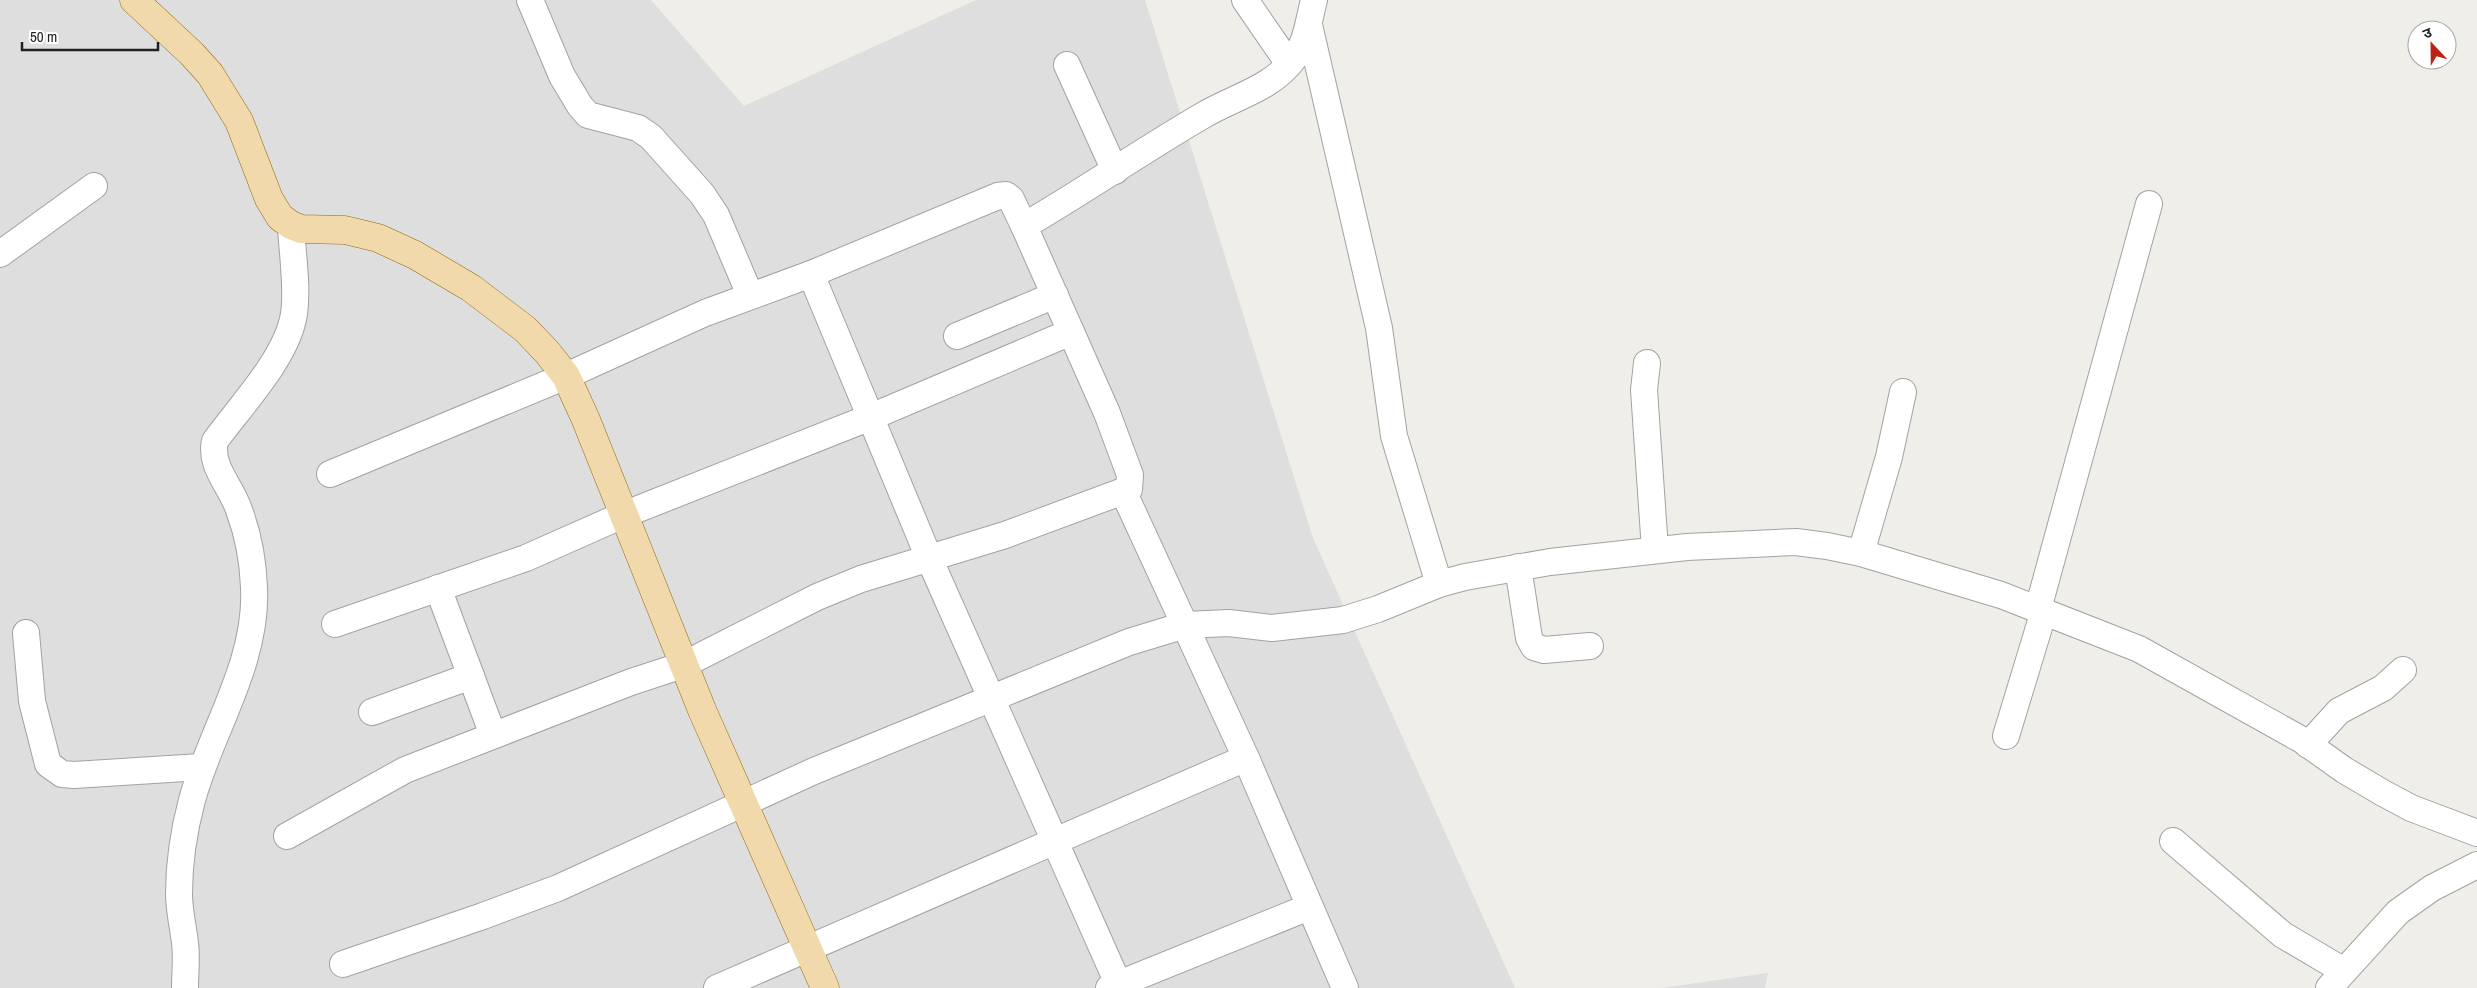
<svg xmlns="http://www.w3.org/2000/svg" width="2477" height="988" font-family="'Archivo Narrow','Noto Sans Devanagari',sans-serif">
<style>
.residential{fill:#dfdede}
.lines{fill:none;stroke-linecap:round;stroke-linejoin:round}
.minor-casing{stroke:#a2a2a2;stroke-width:28}
.major-casing{stroke:#8c6d11;stroke-width:29}
.minor{stroke:#fff;stroke-width:26}
.major{stroke:#f2d9ab;stroke-width:28}
</style>
<rect width="100%" height="100%" fill="#f0eee8"/>
<g class="residential">
<polygon points="0,0 651,0 744,106 976,0 1145,0 1313,538 1515,988 0,988"/>
<polygon points="1768,973 1765,988 1661,988"/>
</g>
<g class="lines">
<defs>
<g id="minor">
<polyline points="530,0 562,76 580,106 588,115 638,128 651,137 702,194 716,215 750,295"/>
<polyline points="1245,0 1289,64"/>
<polyline points="1309,25 1379,328 1394,436 1439,584"/>
<polyline points="1067,65 1115,171"/>
<polyline points="0,254 94,186"/>
<polyline points="811,274 929,558 1120,988"/>
<polyline points="957,336 1055,295"/>
<polyline points="1647,363 1644,390 1655,550"/>
<path d="M330,474L566,376L705,313L811,274L998,196L1006,195L1011,199L1024,226C1084,191 1142,151 1202,116C1235,96 1271,90 1295,57C1307,41 1309,19 1314,0"/>
<polyline points="1124,493 1246,758 1345,988"/>
<polyline points="1861,553 1889,457 1903,392"/>
<polyline points="1518,567 1529,638 1534,647 1544,650 1590,646"/>
<polyline points="438,588 493,735"/>
<polyline points="2038,609 2149,204"/>
<polyline points="335,624 526,558 623,515 871,417 1071,332"/>
<polyline points="26,633 32,701 48,764 62,774 74,775 201,767"/>
<polyline points="372,712 471,676"/>
<polyline points="2006,736 2044,611"/>
<polyline points="2308,745 2339,711 2383,688 2403,670"/>
<polyline points="287,836 405,770 631,682 683,665 817,597 861,579 1005,535 1129,489 1130,475 1107,413 1024,226"/>
<polyline points="2173,841 2283,935 2344,971"/>
<polyline points="343,964 483,916 558,888 814,771 1129,642 1185,625 1229,623 1272,628 1343,620 1378,609 1439,584 1465,577 1550,562 1687,547 1796,542 1827,546 1861,553 2001,595 2139,649 2302,740 2344,770 2383,793 2411,808 2477,833"/>
<path d="M185,988C185,973 187,957 185,943C183,926 179,910 179,894C179,863 184,830 192,800C211,730 258,663 254,587C253,561 248,534 239,510C231,486 209,466 215,441C241,405 287,358 294,314C298,286 292,253 291,225"/>
<polyline points="717,988 1246,758"/>
<polyline points="1109,988 1309,907"/>
<polyline points="2329,988 2398,912 2432,888 2477,865"/>
</g>
<polyline id="major" points="134,0 192,54 210,74 239,121 269,199 280,217 291,225 301,229 345,230 378,238 415,255 471,288 525,329 547,352 566,376 586,420 702,710 825,988"/>
</defs>
<use href="#minor" class="minor-casing"/>
<use href="#major" class="major-casing"/>
<use href="#minor" class="minor"/>
<use href="#major" class="major"/>
</g>
<g transform="translate(2432 45) rotate(338)"><circle r="24" fill="#ffffff" stroke="#a6a6a6"/>
<path d="M0-4L9 19L0 12L-9 19Z" fill="#bb2317"/>
<text y="-8" font-size="14" font-weight="bold" text-anchor="middle" fill="#212121">उ</text>
</g>
<path d="M22 42v8h136v-8" fill="none" stroke="#212121" stroke-width="2.5"/>
<text x="30" y="42" font-size="15" fill="#212121" stroke="#ffffff" stroke-width="4" paint-order="stroke">50 m</text>
</svg>
